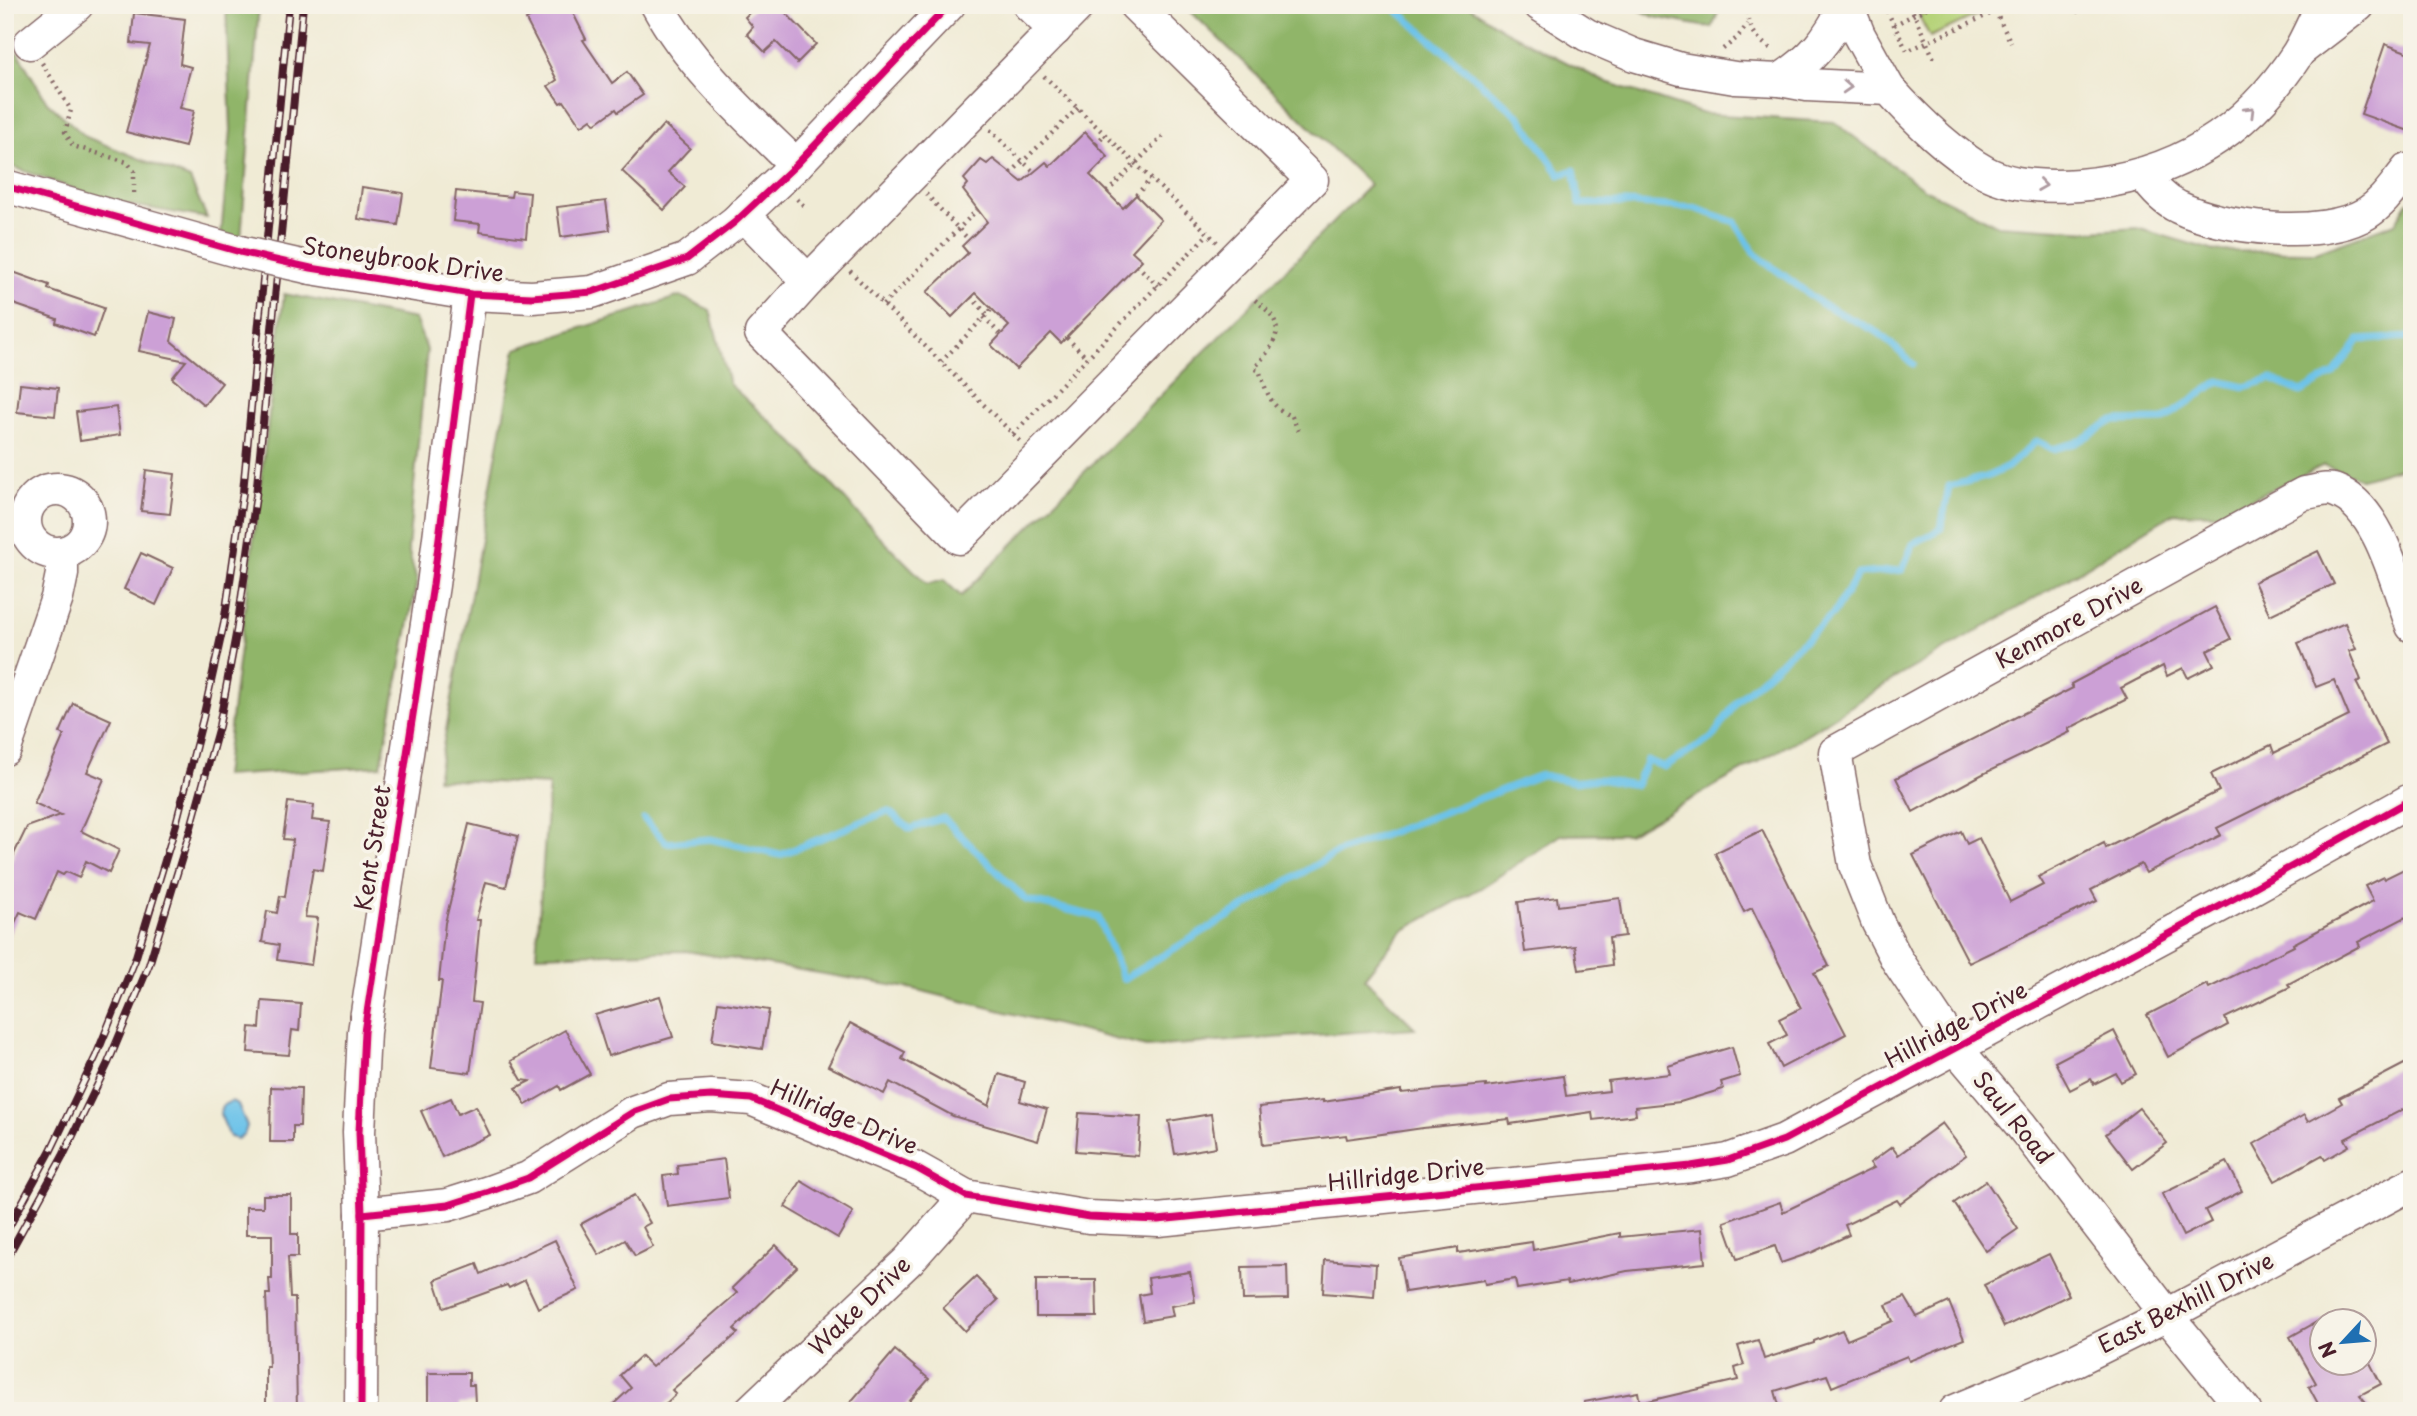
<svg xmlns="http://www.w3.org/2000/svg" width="2417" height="1416" font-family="'Playpen Sans',sans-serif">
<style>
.green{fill:#b6d379;stroke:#807952;stroke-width:2}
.forest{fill:#90b569;stroke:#6d6a4a;stroke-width:2}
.water{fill:#6cc2e9;stroke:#5b708a;stroke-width:2}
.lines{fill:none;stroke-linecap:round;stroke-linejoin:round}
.stream{stroke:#6cc2e9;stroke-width:7}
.building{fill:#cca0d6}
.minor-casing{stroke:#846666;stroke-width:35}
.path{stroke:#846666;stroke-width:4.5;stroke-dasharray:2 5;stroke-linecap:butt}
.minor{stroke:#fff;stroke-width:32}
.rail-casing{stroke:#4a1f2b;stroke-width:8}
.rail{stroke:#f7f3e8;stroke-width:5;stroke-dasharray:16;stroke-linecap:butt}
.minor-bridge-casing{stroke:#846666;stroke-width:35;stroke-linecap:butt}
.minor-bridge{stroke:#fff;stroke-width:32}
.cycleway-casing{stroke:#f7f3e8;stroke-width:11}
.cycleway{stroke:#d6006c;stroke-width:7}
.oneway{stroke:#ae9aa0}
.labels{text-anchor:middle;stroke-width:7;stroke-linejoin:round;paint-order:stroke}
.street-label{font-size:23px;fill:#4a1f2b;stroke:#f7f3e8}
</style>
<rect width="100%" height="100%" fill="#f7f3e8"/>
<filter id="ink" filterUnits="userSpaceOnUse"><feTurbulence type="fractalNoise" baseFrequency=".0143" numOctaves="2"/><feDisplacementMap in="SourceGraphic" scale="14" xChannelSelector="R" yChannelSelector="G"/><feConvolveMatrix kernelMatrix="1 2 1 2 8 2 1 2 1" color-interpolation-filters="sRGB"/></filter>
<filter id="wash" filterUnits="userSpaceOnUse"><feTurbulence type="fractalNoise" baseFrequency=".00686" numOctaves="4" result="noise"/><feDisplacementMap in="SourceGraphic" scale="28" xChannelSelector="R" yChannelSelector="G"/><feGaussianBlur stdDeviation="1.57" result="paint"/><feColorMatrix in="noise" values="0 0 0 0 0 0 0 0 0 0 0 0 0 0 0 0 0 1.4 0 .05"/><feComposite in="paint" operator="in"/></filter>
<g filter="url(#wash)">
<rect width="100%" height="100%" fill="#f0ebd5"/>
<polygon class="green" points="1939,5 1984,5 1987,10 1930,37 1919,16"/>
<g class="forest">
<polygon points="226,5 259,5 240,252 220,245 231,130"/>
<polygon points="1184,5 1467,5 1502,29 1603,81 1704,114 1834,122 1924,189 1997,225 2091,231 2137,228 2215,251 2316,252 2395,223 2408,202 2412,203 2412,464 2362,479 2324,465 2218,514 2174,513 2049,590 1897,677 1801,738 1628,834 1561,835 1481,888 1402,931 1364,978 1415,1028 1146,1047 914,989 686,951 536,955 549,785 437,779 516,349 680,296 710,310 729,384 794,443 878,535 927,584 944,580 961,596 1370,185"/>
<polygon points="1630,5 1721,5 1712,28 1654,17"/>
<polygon points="5,52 18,53 47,102 86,137 190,179 207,218 107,201 5,164"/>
<polygon points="284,294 415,319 427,350 408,549 417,581 381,766 224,776"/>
</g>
<polygon class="water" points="231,1101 238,1104 247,1126 244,1135 237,1139 230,1137 220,1114 222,1106"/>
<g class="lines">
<g class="stream">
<polyline points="1391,5 1520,117 1560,175 1574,170 1580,204 1626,203 1694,208 1735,222 1755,254 1822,304 1879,333 1913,364"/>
<polyline points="644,819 667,843 710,839 780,855 888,811 910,829 943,818 1026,900 1098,917 1123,979 1334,854 1541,775 1575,782 1598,779 1636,785 1647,760 1664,767 1712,738 1737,701 1833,614 1858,574 1902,570 1913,544 1941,529 1949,486 1986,477 2008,467 2036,441 2053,449 2076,443 2112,421 2163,420 2219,381 2245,387 2271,379 2301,392 2334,374 2359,340 2412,337"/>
</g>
</g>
<g id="blocks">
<g class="building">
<polygon points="552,5 569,5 586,39 583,40 612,83 627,72 643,95 618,112 616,109 595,124 591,119 581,126 564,101 560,103 548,86 557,80 526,20"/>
<polygon points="757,5 778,5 816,44 797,63 776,42 765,52 747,34 753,27 745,17"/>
<polygon points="134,13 185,19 180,64 191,67 180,108 194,111 185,147 126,132 150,45 131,43"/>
<polygon points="2385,44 2412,54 2412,132 2361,114"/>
<polygon points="664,124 690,148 668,172 685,187 664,210 622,171"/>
<polygon points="1085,132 1108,157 1090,175 1123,208 1136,195 1161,220 1132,251 1142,260 1061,343 1051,333 1016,369 991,345 1009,326 976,293 952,317 927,292 968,253 962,246 987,222 963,190 968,184 964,179 981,160 987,164 993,159 1022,182 1046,162 1050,166"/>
<polygon points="362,187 403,193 398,225 358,219"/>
<polygon points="456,191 511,197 512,191 530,193 526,238 479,232 480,224 453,221"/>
<polygon points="606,201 610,230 561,237 557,207"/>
<polygon points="13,272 49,285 48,289 104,308 94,337 56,323 57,319 5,301"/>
<polygon points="148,312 176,319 171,341 222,383 204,405 172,378 186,361 139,351"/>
<polygon points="20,384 58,388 55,416 17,412"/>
<polygon points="116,407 120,435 80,441 76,412"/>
<polygon points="146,470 175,474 170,514 141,511"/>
<polygon points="2318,551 2334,584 2270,615 2254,582"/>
<polygon points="141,553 173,568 156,605 124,589"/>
<polygon points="2215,607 2231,639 2207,651 2214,665 2188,678 2183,668 2167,676 2163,666 2121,688 2127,699 2068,729 2070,732 1981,775 1913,812 1896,778 2073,688 2071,684"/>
<polygon points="2345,623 2356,649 2349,651 2361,680 2356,682 2387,744 2217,828 2221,835 2146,873 2141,864 2091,890 2097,901 1969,963 1913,855 1961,831 1967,844 1979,838 2010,902 2043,885 2038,877 2104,843 2106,848 2219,791 2211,774 2271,745 2274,753 2349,716 2334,680 2316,687 2298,643"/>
<polygon points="73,703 111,720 87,772 104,779 81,831 119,850 109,873 86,861 79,878 66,872 63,875 57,872 36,919 20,912 5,944 5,878 15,852 27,827 61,815 34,803 64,735 60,733"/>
<polygon points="288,802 314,805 312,820 330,822 323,871 313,869 305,917 318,918 311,965 277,960 279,945 262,942 267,911 277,913 280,896 285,897 293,840 283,839"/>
<polygon points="469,824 518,836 506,887 486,882 476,920 480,920 472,1002 480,1003 470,1073 431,1068 442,981 439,981 445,923"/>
<polygon points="1762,830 1829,966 1814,973 1846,1034 1781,1068 1769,1044 1787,1035 1779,1019 1801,1008 1752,908 1744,912 1715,853"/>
<polygon points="2412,865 2412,914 2358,942 2360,946 2288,984 2290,987 2225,1018 2228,1025 2168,1057 2147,1015 2207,984 2209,988 2294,946 2293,944 2373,901 2365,886 2383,877 2384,879"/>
<polygon points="1557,897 1558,906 1620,898 1625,936 1609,938 1612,965 1579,970 1575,946 1525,952 1518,902"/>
<polygon points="660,996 673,1037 608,1056 595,1015"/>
<polygon points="262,1001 301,1004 299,1031 292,1030 289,1055 248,1052 250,1027 260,1028"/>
<polygon points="718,1002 769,1010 762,1049 712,1041"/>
<polygon points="850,1023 905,1052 902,1059 989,1106 999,1074 1025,1082 1020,1101 1047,1109 1038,1141 953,1116 890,1082 884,1094 828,1066"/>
<polygon points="565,1030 590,1074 561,1090 559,1086 526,1105 516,1088 530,1081 522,1080 511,1061"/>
<polygon points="2114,1031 2136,1074 2121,1082 2116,1073 2094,1084 2091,1079 2070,1090 2055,1062"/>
<polygon points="1732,1047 1740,1076 1721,1082 1723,1089 1680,1102 1635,1107 1636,1115 1593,1120 1592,1112 1510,1124 1509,1119 1423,1128 1347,1139 1346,1135 1263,1145 1259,1107 1323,1100 1323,1102 1401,1090 1401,1093 1486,1085 1486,1087 1563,1076 1566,1096 1609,1091 1608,1081 1670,1074 1668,1066"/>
<polygon points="2412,1060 2412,1105 2345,1139 2349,1146 2325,1160 2322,1155 2275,1181 2254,1144 2304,1115 2308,1122 2342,1103 2339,1098"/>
<polygon points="271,1087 301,1088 300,1126 293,1126 293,1142 270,1142"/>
<polygon points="451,1098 458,1114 476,1106 490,1135 442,1157 421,1111"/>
<polygon points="2139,1108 2167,1143 2133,1169 2106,1134"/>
<polygon points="1079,1113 1141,1117 1138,1156 1076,1151"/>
<polygon points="1211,1114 1216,1147 1175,1154 1169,1121"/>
<polygon points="1942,1123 1966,1155 1900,1204 1897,1200 1845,1225 1849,1235 1813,1252 1781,1263 1775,1246 1737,1259 1724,1222 1780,1202 1783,1212 1874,1168 1870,1163 1892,1147 1898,1155"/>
<polygon points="724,1159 729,1198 667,1206 663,1176 678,1174 677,1165"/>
<polygon points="2227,1162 2242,1191 2205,1210 2211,1222 2183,1236 2162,1194"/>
<polygon points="801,1181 853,1212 838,1238 785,1207"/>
<polygon points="1986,1181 2018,1229 1986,1251 1954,1203"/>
<polygon points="263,1195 291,1195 291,1234 298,1234 298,1257 288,1257 290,1298 295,1298 297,1411 266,1411 266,1367 269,1367 266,1294 270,1294 269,1279 272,1279 272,1235 246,1235 246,1207 263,1207"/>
<polygon points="634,1195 650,1223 643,1227 653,1247 635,1256 625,1240 599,1255 581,1224"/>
<polygon points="1702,1229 1705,1263 1627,1271 1568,1284 1567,1281 1517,1289 1515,1279 1485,1284 1484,1280 1405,1292 1399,1258 1458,1248 1458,1253 1532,1242 1533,1250 1620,1233 1620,1237"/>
<polygon points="555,1240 578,1290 538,1308 525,1280 509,1288 507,1285 444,1308 435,1280 477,1264 481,1274"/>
<polygon points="776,1245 797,1267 734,1329 738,1333 672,1390 676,1394 658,1411 606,1411 631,1388 620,1375 641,1356 652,1367 737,1293 732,1288"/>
<polygon points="2049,1254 2069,1295 2004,1327 1984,1285"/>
<polygon points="1325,1260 1376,1264 1374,1297 1323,1293"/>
<polygon points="1287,1266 1288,1299 1243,1300 1242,1267"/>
<polygon points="1190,1272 1195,1302 1171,1306 1173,1316 1143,1321 1139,1295 1150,1293 1148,1278"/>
<polygon points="976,1277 998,1300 965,1331 943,1308"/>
<polygon points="1036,1280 1096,1280 1097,1317 1036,1317"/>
<polygon points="1905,1297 1917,1317 1949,1302 1964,1339 1909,1361 1907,1356 1832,1387 1827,1375 1775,1391 1779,1405 1760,1411 1585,1411 1584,1402 1638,1392 1640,1403 1738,1380 1735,1368 1744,1365 1738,1346 1758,1340 1764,1359 1814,1343 1814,1341 1842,1330 1847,1340 1893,1321 1886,1305"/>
<polygon points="2322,1319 2322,1363 2370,1363 2381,1384 2360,1395 2373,1411 2322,1411 2309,1387 2316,1383 2290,1337"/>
<polygon points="895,1350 929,1379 901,1411 843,1411"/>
<polygon points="428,1373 469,1373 469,1385 474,1385 475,1403 459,1404 459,1411 428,1411"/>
</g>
</g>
</g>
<g filter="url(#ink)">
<use href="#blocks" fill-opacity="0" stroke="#846666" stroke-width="2"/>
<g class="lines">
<defs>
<g id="minor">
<path d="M657,5C691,67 746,116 796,165"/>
<polyline points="1029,5 1055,30"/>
<polyline points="1079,5 808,281 761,333 959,538 1312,180 1135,5"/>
<path d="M1540,5L1587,35L1634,55L1681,69L1735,78L1780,80L1807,85L1889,89C1917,120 1949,152 1985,172C2012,187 2050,187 2079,185C2175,177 2246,133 2298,53C2307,38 2314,21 2322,5"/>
<polyline points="1847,5 1859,35 1889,89"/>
<polyline points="30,43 77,5"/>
<polyline points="2303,48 2359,5"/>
<path d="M1780,80C1814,58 1827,40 1846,5"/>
<path d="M2143,174C2152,187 2163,200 2178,207C2222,229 2323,240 2367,213C2384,202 2394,186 2407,170L2412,172"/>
<polyline points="5,186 240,252"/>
<polyline points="743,214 808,281"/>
<polyline points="311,268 470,294 532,297 592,292 687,259 735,222 796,165 949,5"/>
<circle cx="57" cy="521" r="32"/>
<polyline points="5,749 57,598 62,574 62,553"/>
<polyline points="362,1214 448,1205 489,1192 528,1178 633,1112 669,1099 711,1096 751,1099 916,1168 966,1196 1089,1217 1158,1220 1691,1166 1728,1160 1784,1140 2235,898 2412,799"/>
<polyline points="361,1411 362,1214 359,1132 364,1032 433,585 470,294"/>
<polyline points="750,1411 909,1260 966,1196"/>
<polyline points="1955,1411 2072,1362 2167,1315 2412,1184"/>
<path d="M2245,1411L2167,1315L2020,1124L1955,1047L1897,960L1878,923L1855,865L1835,752L2304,493C2314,492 2328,487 2336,491C2380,507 2397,586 2412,626"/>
</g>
</defs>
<use href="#minor" class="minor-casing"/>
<g class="path">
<path d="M1748,5C1747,28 1756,39 1774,51"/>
<polyline points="1884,5 1907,51 2010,5"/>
<polyline points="1910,5 1935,61"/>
<polyline points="1992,5 2011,43"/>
<polyline points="2075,5 2079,13"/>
<polyline points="1894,25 1932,5"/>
<polyline points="1723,49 1737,38 1748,24"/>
<polyline points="42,63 71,110 65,132 73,146 127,162 134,171 134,196"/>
<polyline points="1044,76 1217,242"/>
<polyline points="990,130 1035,173"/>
<polyline points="1096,144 1105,134"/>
<polyline points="1011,173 1078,108"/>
<polyline points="1107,192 1163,136"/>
<polyline points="926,194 969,240"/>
<polyline points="1136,195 1151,179"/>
<polyline points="797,199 805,207"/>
<polyline points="1137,265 1158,286"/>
<polyline points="850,271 1020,441"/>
<polyline points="971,297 987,314"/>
<path d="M1255,300C1275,316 1285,327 1268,351C1264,358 1258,362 1255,369L1259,370C1266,389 1270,409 1292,416L1300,435"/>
<polyline points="883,305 977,210"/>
<polyline points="984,317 1001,335"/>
<polyline points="1067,338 1087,358"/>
<polyline points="941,362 992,309"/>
<polyline points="1013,434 1208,234"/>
</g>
<use href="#minor" class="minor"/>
<defs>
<g id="rail">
<polyline points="5,1234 51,1150 96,1056 135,960 176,824 203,718 224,623 243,492 289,5"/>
<polyline points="5,1261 63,1156 108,1063 149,965 190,831 219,726 237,629 256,496 303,5"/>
</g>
</defs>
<use href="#rail" class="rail-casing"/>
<use href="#rail" class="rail"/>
<defs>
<polyline id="minor-bridge" points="240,252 311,268"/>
</defs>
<use href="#minor-bridge" class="minor-bridge-casing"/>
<use href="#minor-bridge" class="minor-bridge"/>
<defs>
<g id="cycleway">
<polyline points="5,186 240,252 311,268 470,294 532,297 592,292 687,259 735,222 796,165 949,5"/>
<polyline points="362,1214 448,1205 489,1192 528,1178 633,1112 669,1099 711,1096 751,1099 916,1168 966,1196 1089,1217 1158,1220 1691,1166 1728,1160 1784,1140 2235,898 2412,799"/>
<polyline points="361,1411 362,1214 359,1132 364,1032 433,585 470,294"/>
</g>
</defs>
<use href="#cycleway" class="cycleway-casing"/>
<use href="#cycleway" class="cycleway"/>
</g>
<defs><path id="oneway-chevron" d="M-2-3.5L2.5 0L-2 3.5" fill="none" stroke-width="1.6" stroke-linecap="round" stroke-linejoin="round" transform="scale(1.75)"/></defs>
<g class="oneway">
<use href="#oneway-chevron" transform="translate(1847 87) rotate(3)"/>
<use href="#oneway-chevron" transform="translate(2250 111) rotate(-45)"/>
<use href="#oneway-chevron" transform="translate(2042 185) rotate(8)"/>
</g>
</g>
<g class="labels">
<g class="street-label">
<text transform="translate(403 260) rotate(8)" y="8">Stoneybrook Drive</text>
<text transform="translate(2069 623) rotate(-29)" y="8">Kenmore Drive</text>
<text transform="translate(373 848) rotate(-81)" y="8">Kent Street</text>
<text transform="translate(1956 1025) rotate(-28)" y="8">Hillridge Drive</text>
<text transform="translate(844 1117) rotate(23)" y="8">Hillridge Drive</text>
<text transform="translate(2013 1118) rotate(51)" y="8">Saul Road</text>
<text transform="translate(1406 1175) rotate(-6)" y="8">Hillridge Drive</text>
<text transform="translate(2186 1303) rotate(-27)" y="8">East Bexhill Drive</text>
<text transform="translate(860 1306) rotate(-44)" y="8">Wake Drive</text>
</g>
</g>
<rect width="2417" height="1416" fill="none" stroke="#f7f3e8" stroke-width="28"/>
<g transform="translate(2343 1342) rotate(244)"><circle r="33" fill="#f7f3e8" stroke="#b29e9c" stroke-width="2"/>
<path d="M0-5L12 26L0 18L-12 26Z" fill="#1f6fb2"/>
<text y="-10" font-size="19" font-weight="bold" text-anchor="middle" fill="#4a1f2b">N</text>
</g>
</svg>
